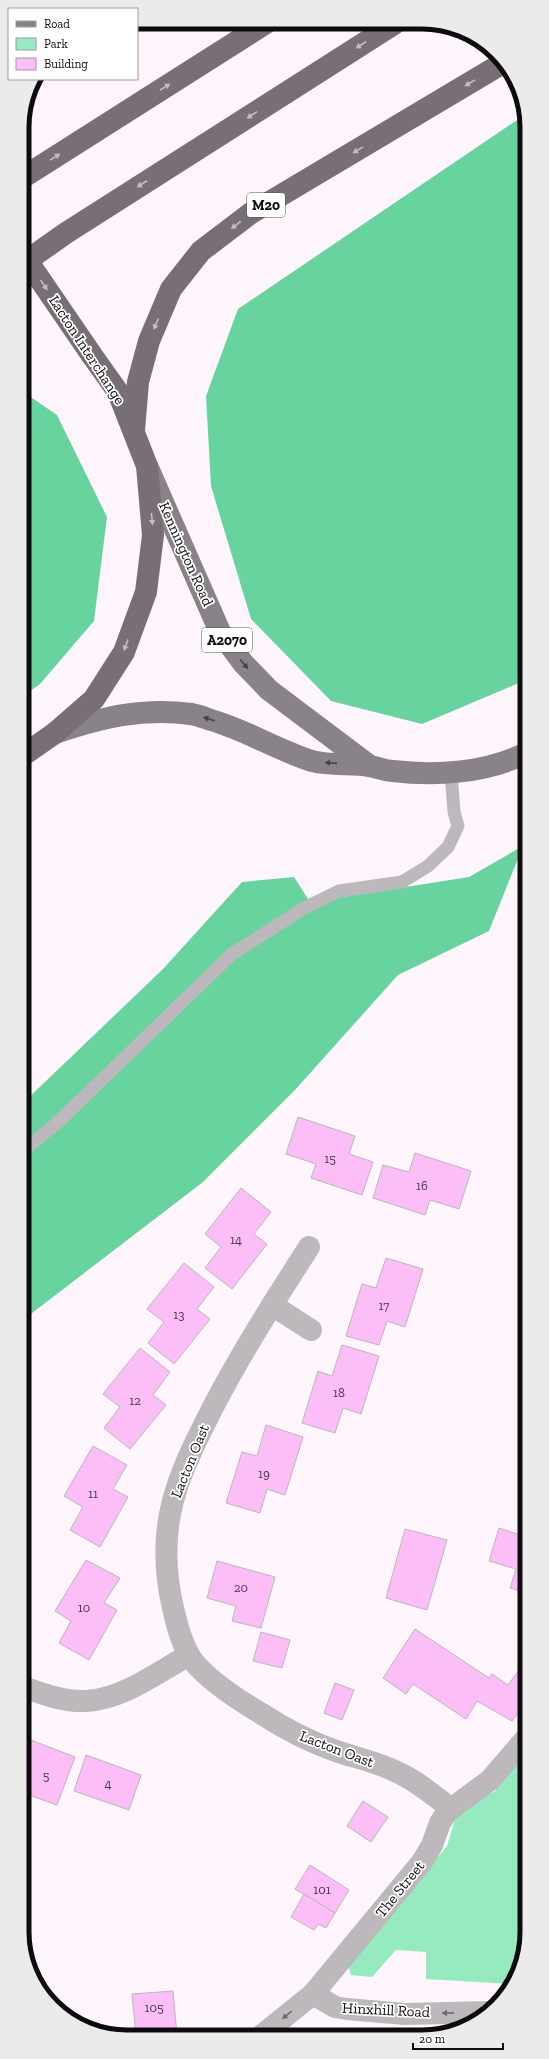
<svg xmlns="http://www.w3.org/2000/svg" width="549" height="2059" font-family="'Zilla Slab',serif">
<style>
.green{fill:#95ebbf}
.forest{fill:#67d4a0}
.building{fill:#fbbef7;stroke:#bdb5bc}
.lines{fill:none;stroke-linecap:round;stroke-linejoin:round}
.lane{stroke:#bcb8bb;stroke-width:13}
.street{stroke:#bcb8bb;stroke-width:22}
.primary{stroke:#898288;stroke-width:22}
.highway{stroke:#776f75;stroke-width:22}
.highway-bridge{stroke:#776f75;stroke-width:22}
.oneway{fill:#c2bec1}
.oneway2{fill:#454144}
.oneway3{fill:#6d6a6d}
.labels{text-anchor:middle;stroke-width:3.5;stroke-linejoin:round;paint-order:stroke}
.number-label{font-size:13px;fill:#483848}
.shield{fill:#fff;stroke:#565456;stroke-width:1}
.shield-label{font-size:14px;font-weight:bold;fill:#0d0b0d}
.street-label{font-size:15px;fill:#0d0b0d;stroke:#fff}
.rim{fill:none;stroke:#0d0b0d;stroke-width:5}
</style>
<rect width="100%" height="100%" fill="#fef5fd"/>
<polygon class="green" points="527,1751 527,1938 519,1972 511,1984 426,1979 426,1952 396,1950 372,1977 351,1975 348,1965 447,1846 460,1803 494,1792"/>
<g class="forest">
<polygon points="526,114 526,680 422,724 331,701 251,619 211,486 206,396 238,309"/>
<polygon points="22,391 57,415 107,517 94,621 40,684 22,697"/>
<polygon points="523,846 489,931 398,975 295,1090 203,1182 23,1320 23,1103 163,969 242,882 294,877 310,902 469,877"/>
</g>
<g class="building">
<polygon points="526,911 526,927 523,926"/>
<polygon points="298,1117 355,1136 349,1154 373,1162 362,1195 311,1178 316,1164 286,1154"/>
<polygon points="415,1153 471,1171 459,1209 430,1200 425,1215 373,1198 383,1165 409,1172"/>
<polygon points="241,1188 271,1212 254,1234 267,1244 232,1289 205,1268 221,1247 205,1234"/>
<polygon points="386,1258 423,1269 405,1327 387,1321 379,1345 346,1336 362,1284 376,1288"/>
<polygon points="184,1263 214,1287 197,1309 210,1319 174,1364 148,1343 164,1322 147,1309"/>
<polygon points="342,1345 379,1356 361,1414 343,1408 335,1433 302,1423 318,1371 332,1376"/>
<polygon points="140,1348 170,1372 153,1395 166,1405 130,1449 104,1428 120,1407 103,1394"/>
<polygon points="266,1425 303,1437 285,1495 267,1489 260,1513 226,1503 242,1452 257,1456"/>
<polygon points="93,1446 127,1465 113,1489 128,1497 100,1547 70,1530 83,1507 64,1496"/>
<polygon points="499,1528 527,1537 527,1593 510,1588 516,1569 489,1561"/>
<polygon points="405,1529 447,1540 427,1610 386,1598"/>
<polygon points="86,1560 120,1578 104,1603 117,1610 89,1660 59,1643 71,1621 55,1611"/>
<polygon points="217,1561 275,1577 261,1628 232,1621 236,1606 207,1598"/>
<polygon points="415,1629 489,1678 492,1674 508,1685 527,1659 527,1702 512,1721 477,1701 466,1719 413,1684 406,1694 383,1678"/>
<polygon points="261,1632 290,1640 282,1668 253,1661"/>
<polygon points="335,1683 354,1690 342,1720 324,1713"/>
<polygon points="23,1737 75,1757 57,1805 23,1793"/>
<polygon points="86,1755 141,1775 129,1810 74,1791"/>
<polygon points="363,1801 388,1817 371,1842 347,1826"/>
<polygon points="310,1865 349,1890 335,1913 295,1889"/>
<polygon points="304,1894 335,1913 326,1928 318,1924 314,1930 291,1917"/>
<polygon points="173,1991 177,2035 136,2035 132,1994"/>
</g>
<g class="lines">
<polyline class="lane" points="23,1151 56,1124 232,954 304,908 339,891 402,882 428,866 448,847 458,826 454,812 451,772"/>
<g class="street">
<path d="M309,1247C275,1300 241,1353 212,1409C195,1443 177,1477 170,1514C164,1545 166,1578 173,1608C177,1626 182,1646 193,1661C209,1681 240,1701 262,1714C285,1729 310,1742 336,1751C356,1758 378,1762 397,1772C417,1781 433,1795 450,1808"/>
<polyline points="272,1305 311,1330"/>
<path d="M23,1687C43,1694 64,1702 86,1701C123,1699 158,1672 189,1655"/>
<polyline points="313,1994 335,2007 347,2009 405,2014 487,2012"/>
<polyline points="262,2035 313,1994 422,1862 432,1845 440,1823 447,1812 490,1780 527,1737"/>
</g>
<g class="primary">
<polyline points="148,468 220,632 243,663 269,690 370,766"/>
<path d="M55,733C100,718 142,707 191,714C198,715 205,718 211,720C246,730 277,750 312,761C330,766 351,763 369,766C377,767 385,771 393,771C436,776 486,773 526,753"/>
</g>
<g class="highway">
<polyline points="22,178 266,23"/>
<polyline points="22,264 66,233 394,24"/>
<polyline points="134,430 138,382 149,341 171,289 201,251 251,213 503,63"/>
<polyline points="22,756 55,733 94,699 124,652 146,592 153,535 147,466 118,392 91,354"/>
</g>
<polyline class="highway-bridge" points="22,253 91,354"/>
</g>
<defs><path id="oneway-solid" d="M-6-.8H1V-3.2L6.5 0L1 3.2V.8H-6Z"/></defs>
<g class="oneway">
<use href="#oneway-solid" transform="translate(361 45) rotate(147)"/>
<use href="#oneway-solid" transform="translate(470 83) rotate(149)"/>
<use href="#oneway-solid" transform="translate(165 87) rotate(-32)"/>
<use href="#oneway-solid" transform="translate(252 115) rotate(147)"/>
<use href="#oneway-solid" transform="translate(358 150) rotate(149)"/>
<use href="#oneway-solid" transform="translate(55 157) rotate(-32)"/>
<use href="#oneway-solid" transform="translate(142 184) rotate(147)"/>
<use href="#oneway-solid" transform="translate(236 225) rotate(143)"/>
<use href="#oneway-solid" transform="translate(44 285) rotate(56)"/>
<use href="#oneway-solid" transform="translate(156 324) rotate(113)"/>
<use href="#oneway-solid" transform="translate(152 519) rotate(85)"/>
<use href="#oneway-solid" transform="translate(126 645) rotate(110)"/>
</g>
<g class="oneway2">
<use href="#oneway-solid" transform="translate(244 664) rotate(49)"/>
<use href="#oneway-solid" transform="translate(209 719) rotate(-163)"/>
<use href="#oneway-solid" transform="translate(331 763) rotate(-176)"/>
</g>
<g class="oneway3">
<use href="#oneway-solid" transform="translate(448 2013) rotate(179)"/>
<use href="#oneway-solid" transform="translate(287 2015) rotate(141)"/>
</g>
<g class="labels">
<g class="number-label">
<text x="330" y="1163">15</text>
<text x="422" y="1190">16</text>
<text x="236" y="1244">14</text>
<text x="384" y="1310">17</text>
<text x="179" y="1319">13</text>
<text x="339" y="1397">18</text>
<text x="135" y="1405">12</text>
<text x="264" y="1478">19</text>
<text x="93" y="1498">11</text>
<text x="241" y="1592">20</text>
<text x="84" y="1612">10</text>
<text x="46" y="1780">5</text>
<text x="108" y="1788">4</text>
<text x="322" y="1894">101</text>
<text x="154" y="2012">105</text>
</g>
<g class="shield">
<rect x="247" y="193" width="38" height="24" rx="3"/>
<rect x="202" y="628" width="50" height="24" rx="3"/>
</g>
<g class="shield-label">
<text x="266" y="210">M20</text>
<text x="227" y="645">A2070</text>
</g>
<g class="street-label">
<text transform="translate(87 350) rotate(57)" y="5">Lacton Interchange</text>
<text transform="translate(186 554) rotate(66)" y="5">Kennington Road</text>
<text transform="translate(190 1461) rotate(-68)" y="5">Lacton Oast</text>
<text transform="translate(337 1749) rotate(21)" y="5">Lacton Oast</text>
<text transform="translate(400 1889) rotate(-51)" y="5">The Street</text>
<text transform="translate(386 2010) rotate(3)" y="5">Hinxhill Road</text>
</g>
</g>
<path d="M0 0H549V2059H0ZM127 29H422A98 98 0 0 1 520 127V1932A98 98 0 0 1 422 2030H127A98 98 0 0 1 29 1932V127A98 98 0 0 1 127 29Z" fill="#ecebec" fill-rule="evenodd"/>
<path class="rim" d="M127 29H422A98 98 0 0 1 520 127V1932A98 98 0 0 1 422 2030H127A98 98 0 0 1 29 1932V127A98 98 0 0 1 127 29Z"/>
<rect x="8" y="8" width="130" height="72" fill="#ffffff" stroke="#9e9d9e"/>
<rect x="16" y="21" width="20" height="6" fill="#898288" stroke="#9e9d9e"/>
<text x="44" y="28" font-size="12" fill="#0d0b0d">Road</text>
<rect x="16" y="38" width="20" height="12" fill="#95ebbf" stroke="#9e9d9e"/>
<text x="44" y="48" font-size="12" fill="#0d0b0d">Park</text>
<rect x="16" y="58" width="20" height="12" fill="#fbbef7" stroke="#9e9d9e"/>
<text x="44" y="68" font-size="12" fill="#0d0b0d">Building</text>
<path d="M413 2043v6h90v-6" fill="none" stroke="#0d0b0d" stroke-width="2"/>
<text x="419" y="2043" font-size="12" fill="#0d0b0d" stroke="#ffffff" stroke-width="3" paint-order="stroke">20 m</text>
</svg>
